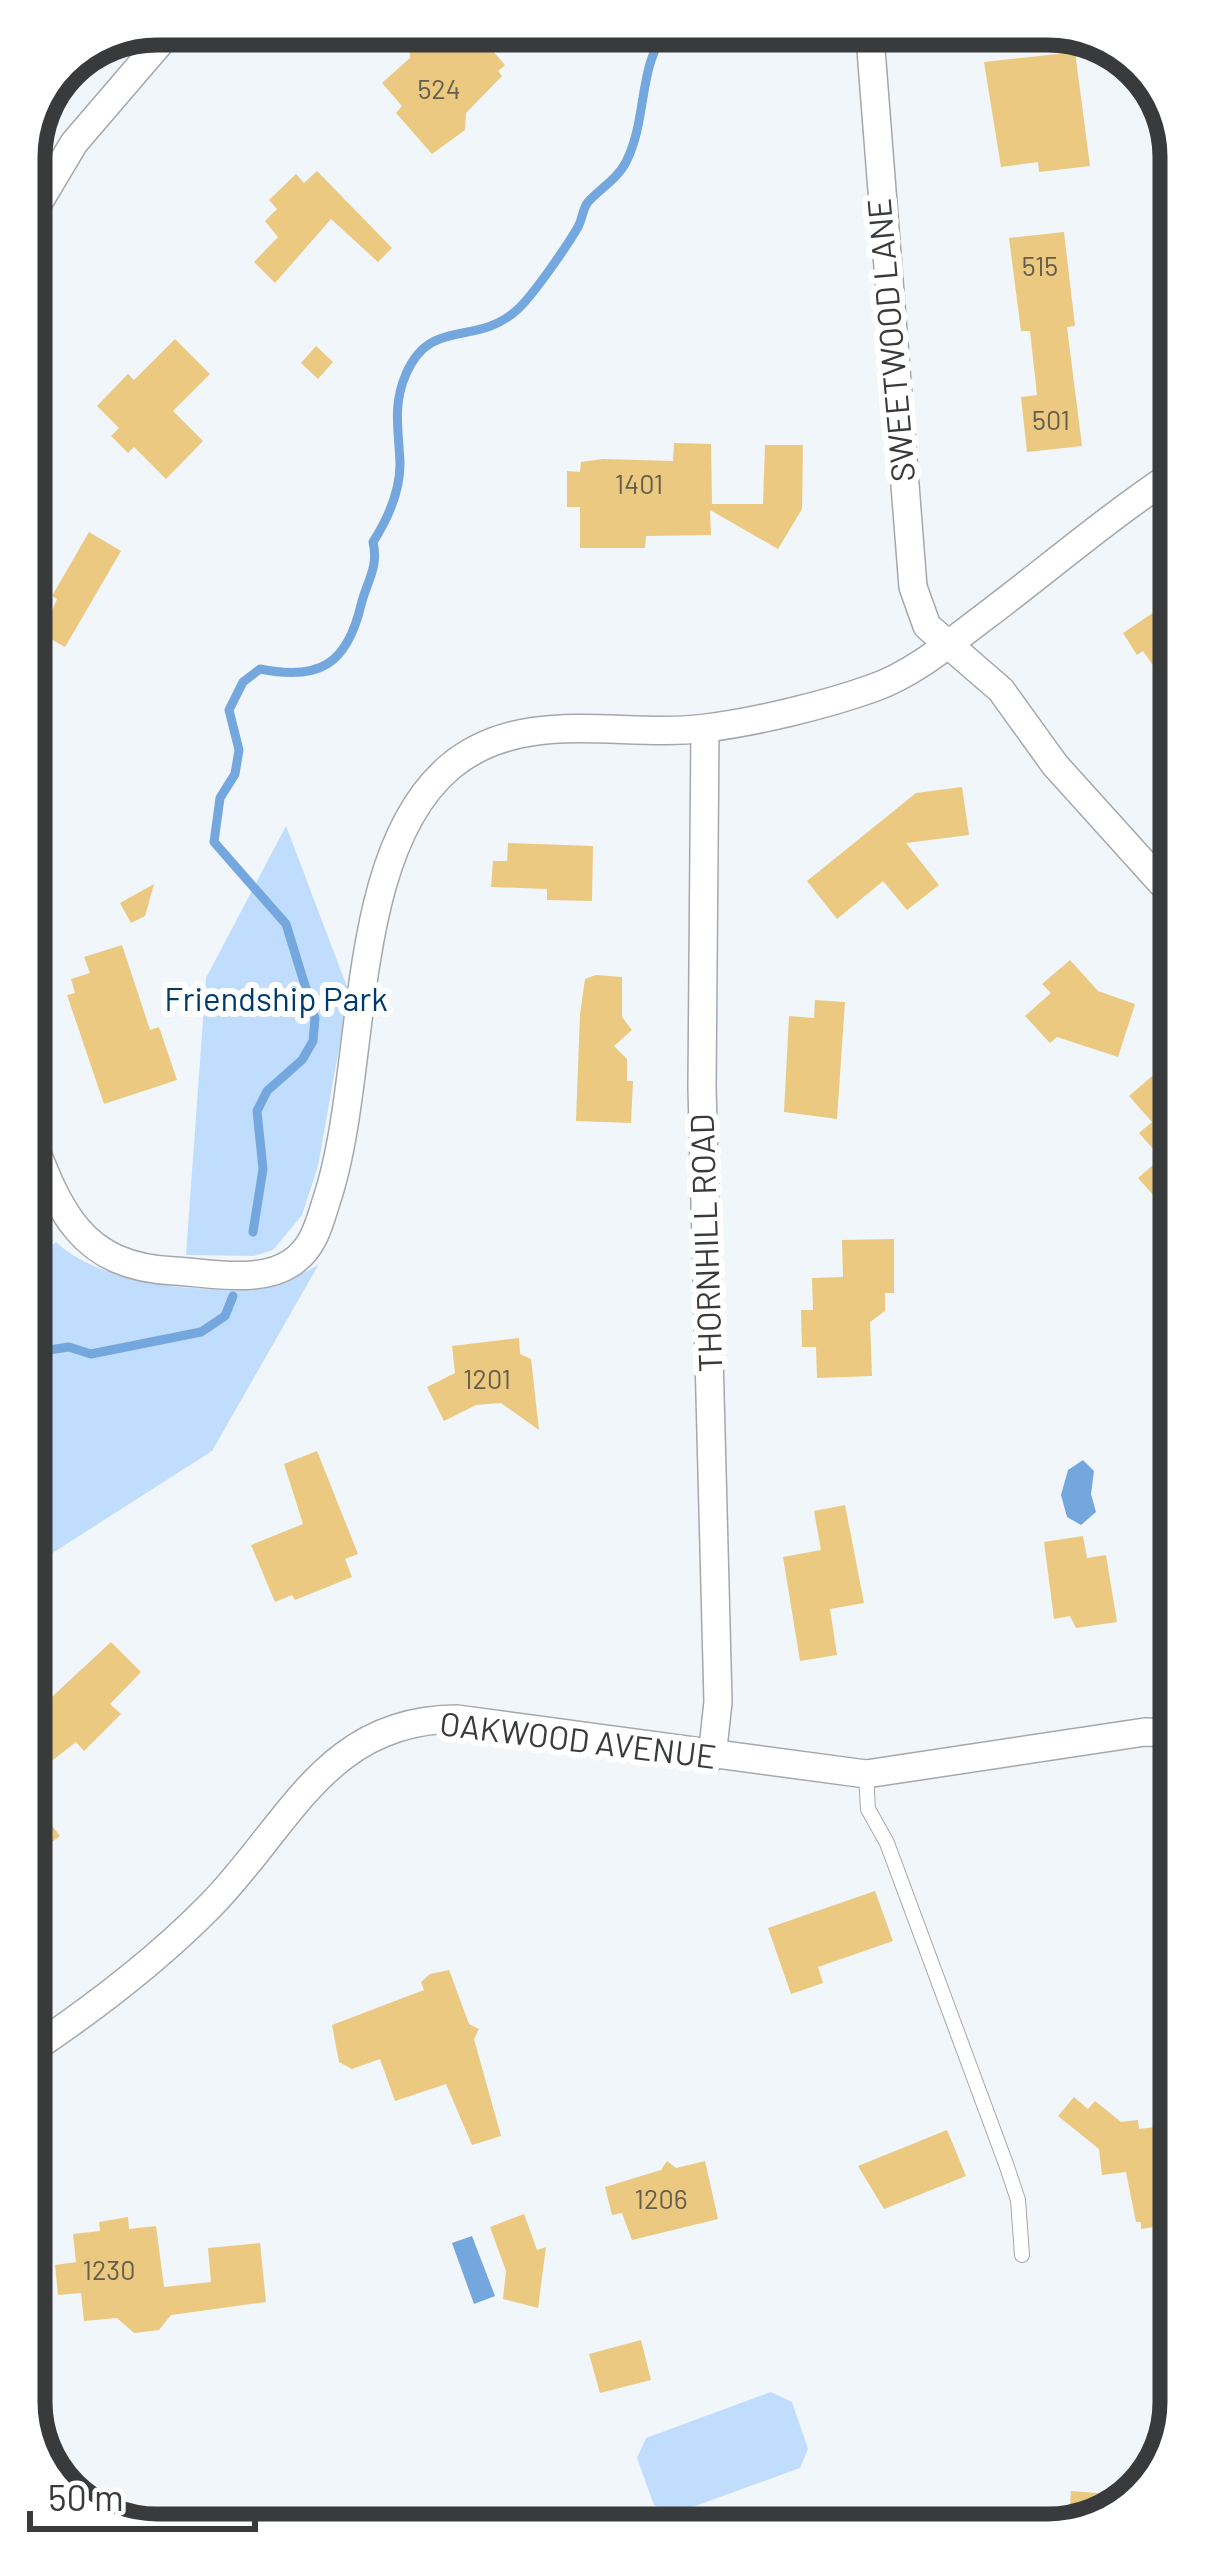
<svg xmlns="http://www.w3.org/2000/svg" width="1205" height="2559" font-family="Barlow,sans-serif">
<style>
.green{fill:#c1ddfd}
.water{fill:#75a7df}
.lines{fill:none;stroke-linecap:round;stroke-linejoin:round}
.stream{stroke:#75a7df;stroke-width:9}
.building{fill:#ebc980}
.service-casing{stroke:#a4a8ad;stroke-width:16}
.minor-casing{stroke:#a4a8ad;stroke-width:30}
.service{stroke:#fff;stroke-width:14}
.minor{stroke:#fff;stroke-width:27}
.labels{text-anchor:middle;stroke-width:12;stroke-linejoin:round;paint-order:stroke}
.number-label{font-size:27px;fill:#655e4c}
.street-label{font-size:33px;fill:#383a3b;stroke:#fff}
.park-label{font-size:33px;fill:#013b6e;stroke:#fff}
.rim{fill:none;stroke:#383a3b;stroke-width:15}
</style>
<rect width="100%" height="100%" fill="#f1f6fa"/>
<g class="green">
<polygon points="286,826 349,992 318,1166 302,1215 273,1250 254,1256 186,1255 206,978"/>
<path d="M56,1242C109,1293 260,1305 319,1264L212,1451L29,1568L28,1262Z"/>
<polygon points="771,2392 792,2402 808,2449 800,2468 673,2514 654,2505 637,2458 646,2438"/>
</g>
<g class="water">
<polygon points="1083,1460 1094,1471 1091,1494 1096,1512 1081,1525 1067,1517 1061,1495 1068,1470"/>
<polygon points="472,2236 495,2296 474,2304 452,2243"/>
</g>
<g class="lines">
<g class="stream">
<path d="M253,1232L263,1169L257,1111L267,1091L302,1060L313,1041L315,1018L286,924L214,842L220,798L235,774L239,750L229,710L243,682L260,669C320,681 347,664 361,605C367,581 379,567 373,542C387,520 400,491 400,464C399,431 392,406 406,374C431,316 476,348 518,309C534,294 567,246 578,227C583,218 582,210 588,202C600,189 618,178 626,162C649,116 636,65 671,24"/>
<polyline points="28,1353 69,1347 91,1354 201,1332 225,1316 233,1296"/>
</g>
</g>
<g class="building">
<polygon points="461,25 473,40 479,35 505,65 498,71 502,76 466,113 465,130 432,154 396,113 402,106 382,83 410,58 409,37 419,28 432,29 443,41"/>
<polygon points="1075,52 1090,166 1039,172 1038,162 1001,167 984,62"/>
<polygon points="317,171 392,248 378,262 331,219 275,283 254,262 278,237 265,221 277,209 269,200 296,174 304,183"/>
<polygon points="1064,232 1075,326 1067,327 1082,446 1027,452 1021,397 1037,395 1030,331 1021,331 1009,238"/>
<polygon points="175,339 210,374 173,411 203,441 166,479 134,447 128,453 111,436 119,428 97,406 128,374 134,380"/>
<polygon points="316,346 333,362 318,379 301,363"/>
<polygon points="674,443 711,444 712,504 763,504 765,445 803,445 802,509 778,549 710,510 711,535 646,536 645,548 580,548 580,507 567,507 567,471 580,472 581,462 603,459 673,461"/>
<polygon points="89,532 121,551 65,647 42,634 57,599 52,596"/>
<polygon points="1175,598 1176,698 1143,651 1137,655 1123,633"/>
<polygon points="962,787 969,835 906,843 939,885 907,910 883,881 837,919 807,881 916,793"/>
<polygon points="508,843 593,846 592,901 547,900 547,889 491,887 493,861 507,861"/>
<polygon points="154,884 145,916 131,923 120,903"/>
<polygon points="122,945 150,1030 159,1027 177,1080 104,1104 67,995 75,993 71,979 90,973 84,957"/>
<polygon points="1070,960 1098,991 1135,1004 1118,1057 1057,1037 1050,1043 1025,1016 1051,993 1042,984"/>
<polygon points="596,975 622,977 622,1017 632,1030 614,1046 627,1059 627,1081 633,1081 631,1123 576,1121 580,1014 585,979"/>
<polygon points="815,1000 845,1002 837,1119 784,1112 789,1016 814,1018"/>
<polygon points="1158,1071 1177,1094 1177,1193 1162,1205 1138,1178 1161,1158 1139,1133 1152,1122 1129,1096"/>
<polygon points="894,1239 894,1293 885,1293 885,1311 870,1322 872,1376 817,1378 816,1347 802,1347 801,1310 813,1310 812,1278 843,1277 842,1240"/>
<polygon points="519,1338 520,1354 531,1359 539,1430 501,1403 476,1405 444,1421 427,1387 455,1373 452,1346"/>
<polygon points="317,1451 358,1554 345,1559 352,1577 295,1600 292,1595 275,1602 251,1545 303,1524 284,1464"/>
<polygon points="845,1505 864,1603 830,1609 837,1655 800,1661 783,1557 821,1550 814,1511"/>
<polygon points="1083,1536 1087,1558 1106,1555 1117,1622 1076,1628 1070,1616 1054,1619 1044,1542"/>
<polygon points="111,1642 141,1672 110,1704 121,1714 84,1751 76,1742 49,1763 29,1743 29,1695 41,1707"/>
<polygon points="29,1796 60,1836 29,1860"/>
<polygon points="875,1891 893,1941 818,1967 823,1983 791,1994 768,1928"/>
<polygon points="449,1970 469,2024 479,2029 474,2039 501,2136 472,2145 446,2084 395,2101 380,2059 352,2069 339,2062 332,2025 424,1990 421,1982 430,1974"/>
<polygon points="1074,2097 1088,2109 1095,2101 1121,2122 1138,2120 1139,2129 1163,2126 1167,2225 1141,2229 1141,2222 1136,2222 1126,2172 1102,2175 1099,2149 1058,2116"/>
<polygon points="947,2130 966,2176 884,2209 858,2166"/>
<polygon points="667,2161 676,2168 705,2161 718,2219 632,2240 622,2213 612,2215 605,2187 661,2170"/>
<polygon points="524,2214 537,2250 546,2247 538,2308 503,2299 506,2271 490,2227"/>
<polygon points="128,2217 129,2229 156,2226 164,2287 211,2282 208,2248 260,2243 266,2302 171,2315 159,2330 134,2333 117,2318 84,2321 81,2293 58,2295 55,2265 76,2262 73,2234 100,2231 99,2222"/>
<polygon points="641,2340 651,2380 600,2393 589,2354"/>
<polygon points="1071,2491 1136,2496 1092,2528 1068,2528"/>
</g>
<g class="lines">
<defs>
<polyline id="service" points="866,1774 868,1809 887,1843 1006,2164 1018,2200 1022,2255"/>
<g id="minor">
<polyline points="869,24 913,587 927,626 1001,690 1055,765 1176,899"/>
<polyline points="24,227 74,143 176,24"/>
<polyline points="705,729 702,1087 718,1702 712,1757"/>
<path d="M27,1127C58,1208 78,1267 175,1271C210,1273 260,1284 291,1263C313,1249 319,1225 326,1202C369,1076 345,854 451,766C524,706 622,739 706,728C755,722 826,705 873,688C914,674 952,641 987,615C1049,568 1110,516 1175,473"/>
<path d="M30,2051C94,2008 155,1962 210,1906C289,1826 326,1719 457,1719L866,1774L1145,1732L1179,1733"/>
</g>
</defs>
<use href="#service" class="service-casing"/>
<use href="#minor" class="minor-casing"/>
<use href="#service" class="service"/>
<use href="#minor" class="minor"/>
</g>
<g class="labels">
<g class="number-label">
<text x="439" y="99">524</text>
<text x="1040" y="276">515</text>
<text x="1051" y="430">501</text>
<text x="639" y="494">1401</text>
<text x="487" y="1389">1201</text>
<text x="661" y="2209">1206</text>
<text x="109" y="2280">1230</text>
</g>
<g class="street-label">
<text transform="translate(891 340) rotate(-95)" y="12">SWEETWOOD LANE</text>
<text transform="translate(706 1243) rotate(-92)" y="12">THORNHILL ROAD</text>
<text transform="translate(578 1740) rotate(7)" y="12">OAKWOOD AVENUE</text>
</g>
<g class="park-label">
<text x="276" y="1011">Friendship Park</text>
</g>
</g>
<path d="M0 0H1205V2559H0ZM157 45H1048A112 112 0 0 1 1160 157V2402A112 112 0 0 1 1048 2514H157A112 112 0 0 1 45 2402V157A112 112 0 0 1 157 45Z" fill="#fff" fill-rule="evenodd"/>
<path class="rim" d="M157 45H1048A112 112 0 0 1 1160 157V2402A112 112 0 0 1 1048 2514H157A112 112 0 0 1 45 2402V157A112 112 0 0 1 157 45Z"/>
<path d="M30 2511v18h225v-18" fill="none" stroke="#383a3b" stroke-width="6"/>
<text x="48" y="2511" font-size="36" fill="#383a3b" stroke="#ffffff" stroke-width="9" paint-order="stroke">50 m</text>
</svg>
